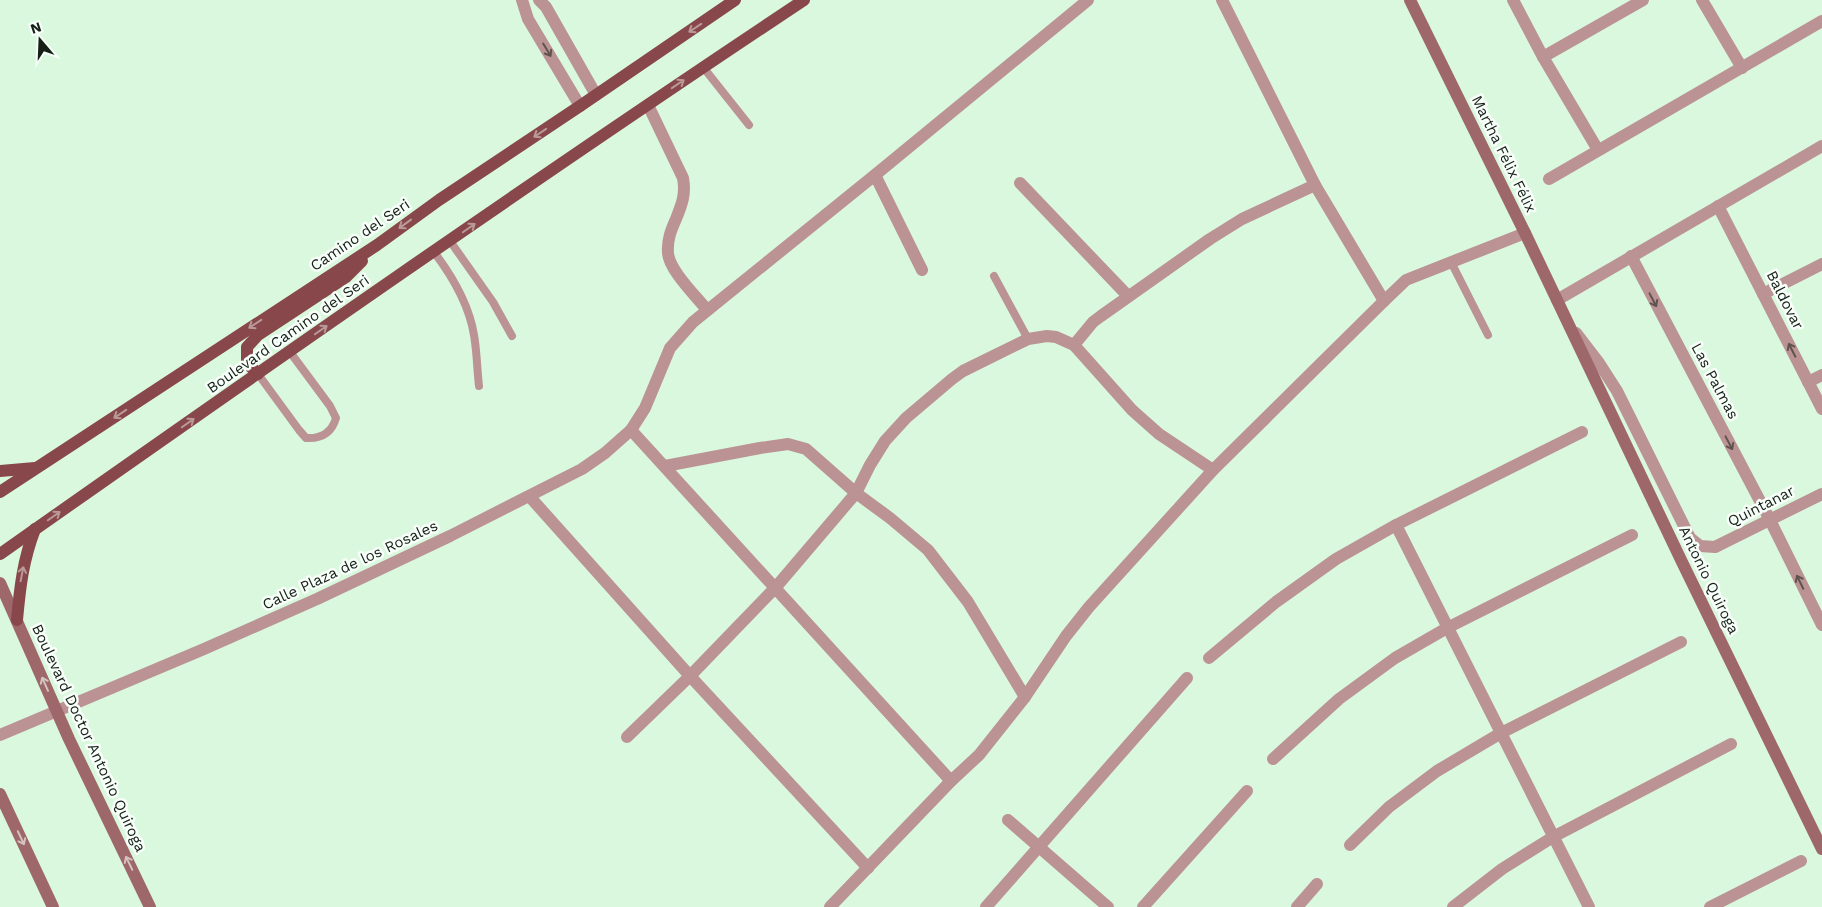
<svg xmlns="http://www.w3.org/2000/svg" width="1822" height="907" font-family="'Work Sans',sans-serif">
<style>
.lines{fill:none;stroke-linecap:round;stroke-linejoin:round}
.lane{stroke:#bb9394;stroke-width:8}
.street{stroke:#bb9394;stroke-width:12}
.secondary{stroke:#9e6769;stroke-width:12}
.primary{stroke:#88474a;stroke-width:12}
.oneway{stroke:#ba9999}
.oneway2{stroke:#60534f}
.oneway3{stroke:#d4c2bf}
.labels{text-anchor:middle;stroke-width:5;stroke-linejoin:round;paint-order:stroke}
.street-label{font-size:15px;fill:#151f16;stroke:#f8fef9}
</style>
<rect width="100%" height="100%" fill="#daf8dd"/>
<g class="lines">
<g class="lane">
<polyline points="703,67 749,125"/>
<polyline points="450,241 493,302 512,336"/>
<path d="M434,252C453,277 469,304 474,335C477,352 477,369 479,386"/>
<polyline points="1451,262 1488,335"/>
<polyline points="994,276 1028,339"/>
<path d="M258,374L299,430L306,438C322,439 332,432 336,418L330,406L290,352"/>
</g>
<g class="street">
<polyline points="522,0 528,19 580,106"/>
<polyline points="539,0 546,7 596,95"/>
<polyline points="1222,0 1315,185 1384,301"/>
<polyline points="1513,0 1543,57 1598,150"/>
<polyline points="1702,0 1742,68"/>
<polyline points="1543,57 1643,0"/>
<path d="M648,105L683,178C686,194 682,204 676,219C671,230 667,240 668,253C669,270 696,296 707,310"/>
<polyline points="875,175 922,270"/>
<polyline points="1549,179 1822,21"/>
<polyline points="1020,183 1128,296"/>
<polyline points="1718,206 1822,409"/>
<polyline points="1631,256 1770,520 1822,625"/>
<polyline points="1763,294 1822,264"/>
<polyline points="1557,300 1822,146"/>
<polyline points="1576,333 1599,363 1617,391 1690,538 1700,546 1715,547 1822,494"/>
<polyline points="1808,382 1822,375"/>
<polyline points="631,430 951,781"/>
<polyline points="1213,470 1159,434 1132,410 1074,345 1093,322 1101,316 1210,239 1242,219 1315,185"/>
<polyline points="530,497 690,676 868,868"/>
<polyline points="1396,525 1589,907"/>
<polyline points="1209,658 1276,602 1336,559 1396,525 1582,432"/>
<polyline points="1025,697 968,602 928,550 890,518 856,493 870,465 885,441 906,418 952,379 963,371 1028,339 1047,336 1056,337 1074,345"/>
<polyline points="0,735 204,649 317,599 450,536 582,469 605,453 631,430 645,408 670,348 693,322 875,175 1088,0"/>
<polyline points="627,737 690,676 776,587 856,493 806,449 788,444 760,448 665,466"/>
<polyline points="1273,759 1339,699 1395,658 1447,628 1632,535"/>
<polyline points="1008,820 1108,907"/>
<polyline points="1350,845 1389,807 1437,771 1501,733 1681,642"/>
<polyline points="830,907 951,781 979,755 1025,697 1066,636 1089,607 1213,470 1384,301 1406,280 1525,233"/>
<polyline points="986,907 1187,678"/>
<polyline points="1143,907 1247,791"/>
<polyline points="1297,907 1317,884"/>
<polyline points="1453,907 1502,869 1553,837 1731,744"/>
<polyline points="1710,907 1801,861"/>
</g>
<g class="secondary">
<polyline points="1410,0 1525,233 1682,562 1822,849"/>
<polyline points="0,583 69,739 150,907"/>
<polyline points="0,794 53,907"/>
</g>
<g class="primary">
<polyline points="258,374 247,363 247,347 258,335 346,277 362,261"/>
<polyline points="0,471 35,468"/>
<polyline points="0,492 377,245 439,200 580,106 735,0"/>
<path d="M0,554C266,367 533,180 804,0"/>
<path d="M17,620C20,587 23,560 35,529"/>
</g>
</g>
<defs><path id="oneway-shaft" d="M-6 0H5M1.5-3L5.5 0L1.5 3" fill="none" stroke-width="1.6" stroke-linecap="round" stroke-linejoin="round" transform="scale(1.25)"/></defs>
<g class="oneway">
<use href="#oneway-shaft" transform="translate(695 28) rotate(146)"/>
<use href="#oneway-shaft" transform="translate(678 84) rotate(-34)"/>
<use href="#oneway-shaft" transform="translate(540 133) rotate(146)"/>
<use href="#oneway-shaft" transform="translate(405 224) rotate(144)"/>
<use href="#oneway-shaft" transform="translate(469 228) rotate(-35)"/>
<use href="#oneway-shaft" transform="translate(255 324) rotate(147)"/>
<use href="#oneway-shaft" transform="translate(321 330) rotate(-35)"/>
<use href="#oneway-shaft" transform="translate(120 414) rotate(146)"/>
<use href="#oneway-shaft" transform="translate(188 423) rotate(-35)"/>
<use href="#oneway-shaft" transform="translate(54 516) rotate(-35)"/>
<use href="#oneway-shaft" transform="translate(22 574) rotate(-79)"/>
</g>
<g class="oneway2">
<use href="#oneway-shaft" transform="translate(547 50) rotate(59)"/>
<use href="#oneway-shaft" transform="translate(1653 300) rotate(62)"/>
<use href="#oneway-shaft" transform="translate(1792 350) rotate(-117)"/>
<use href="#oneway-shaft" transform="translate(1729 443) rotate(62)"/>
<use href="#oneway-shaft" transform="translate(1800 582) rotate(-116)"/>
</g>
<g class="oneway3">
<use href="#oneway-shaft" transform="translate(45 684) rotate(-114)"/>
<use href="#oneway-shaft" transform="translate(21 838) rotate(65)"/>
<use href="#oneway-shaft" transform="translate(129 863) rotate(-116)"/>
</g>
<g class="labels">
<g class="street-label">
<text transform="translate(1504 154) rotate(64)" y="5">Martha Félix Félix</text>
<text transform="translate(360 235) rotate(-34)" y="5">Camino del Seri</text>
<text transform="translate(1785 300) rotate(63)" y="5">Baldovar</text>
<text transform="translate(288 334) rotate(-35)" y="5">Boulevard Camino del Seri</text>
<text transform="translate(1715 381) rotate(62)" y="5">Las Palmas</text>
<text transform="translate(1761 506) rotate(-27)" y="5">Quintanar</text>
<text transform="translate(350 565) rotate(-25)" y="5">Calle Plaza de los Rosales</text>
<text transform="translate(1709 580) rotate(64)" y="5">Antonio Quiroga</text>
<text transform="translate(89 738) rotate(65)" y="5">Boulevard Doctor Antonio Quiroga</text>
</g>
</g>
<g transform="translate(40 40) rotate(341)" stroke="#f8fef9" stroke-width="4" paint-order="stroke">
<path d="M0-4L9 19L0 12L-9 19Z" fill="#151f16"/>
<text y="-8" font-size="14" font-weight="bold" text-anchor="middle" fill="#151f16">N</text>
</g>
</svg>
